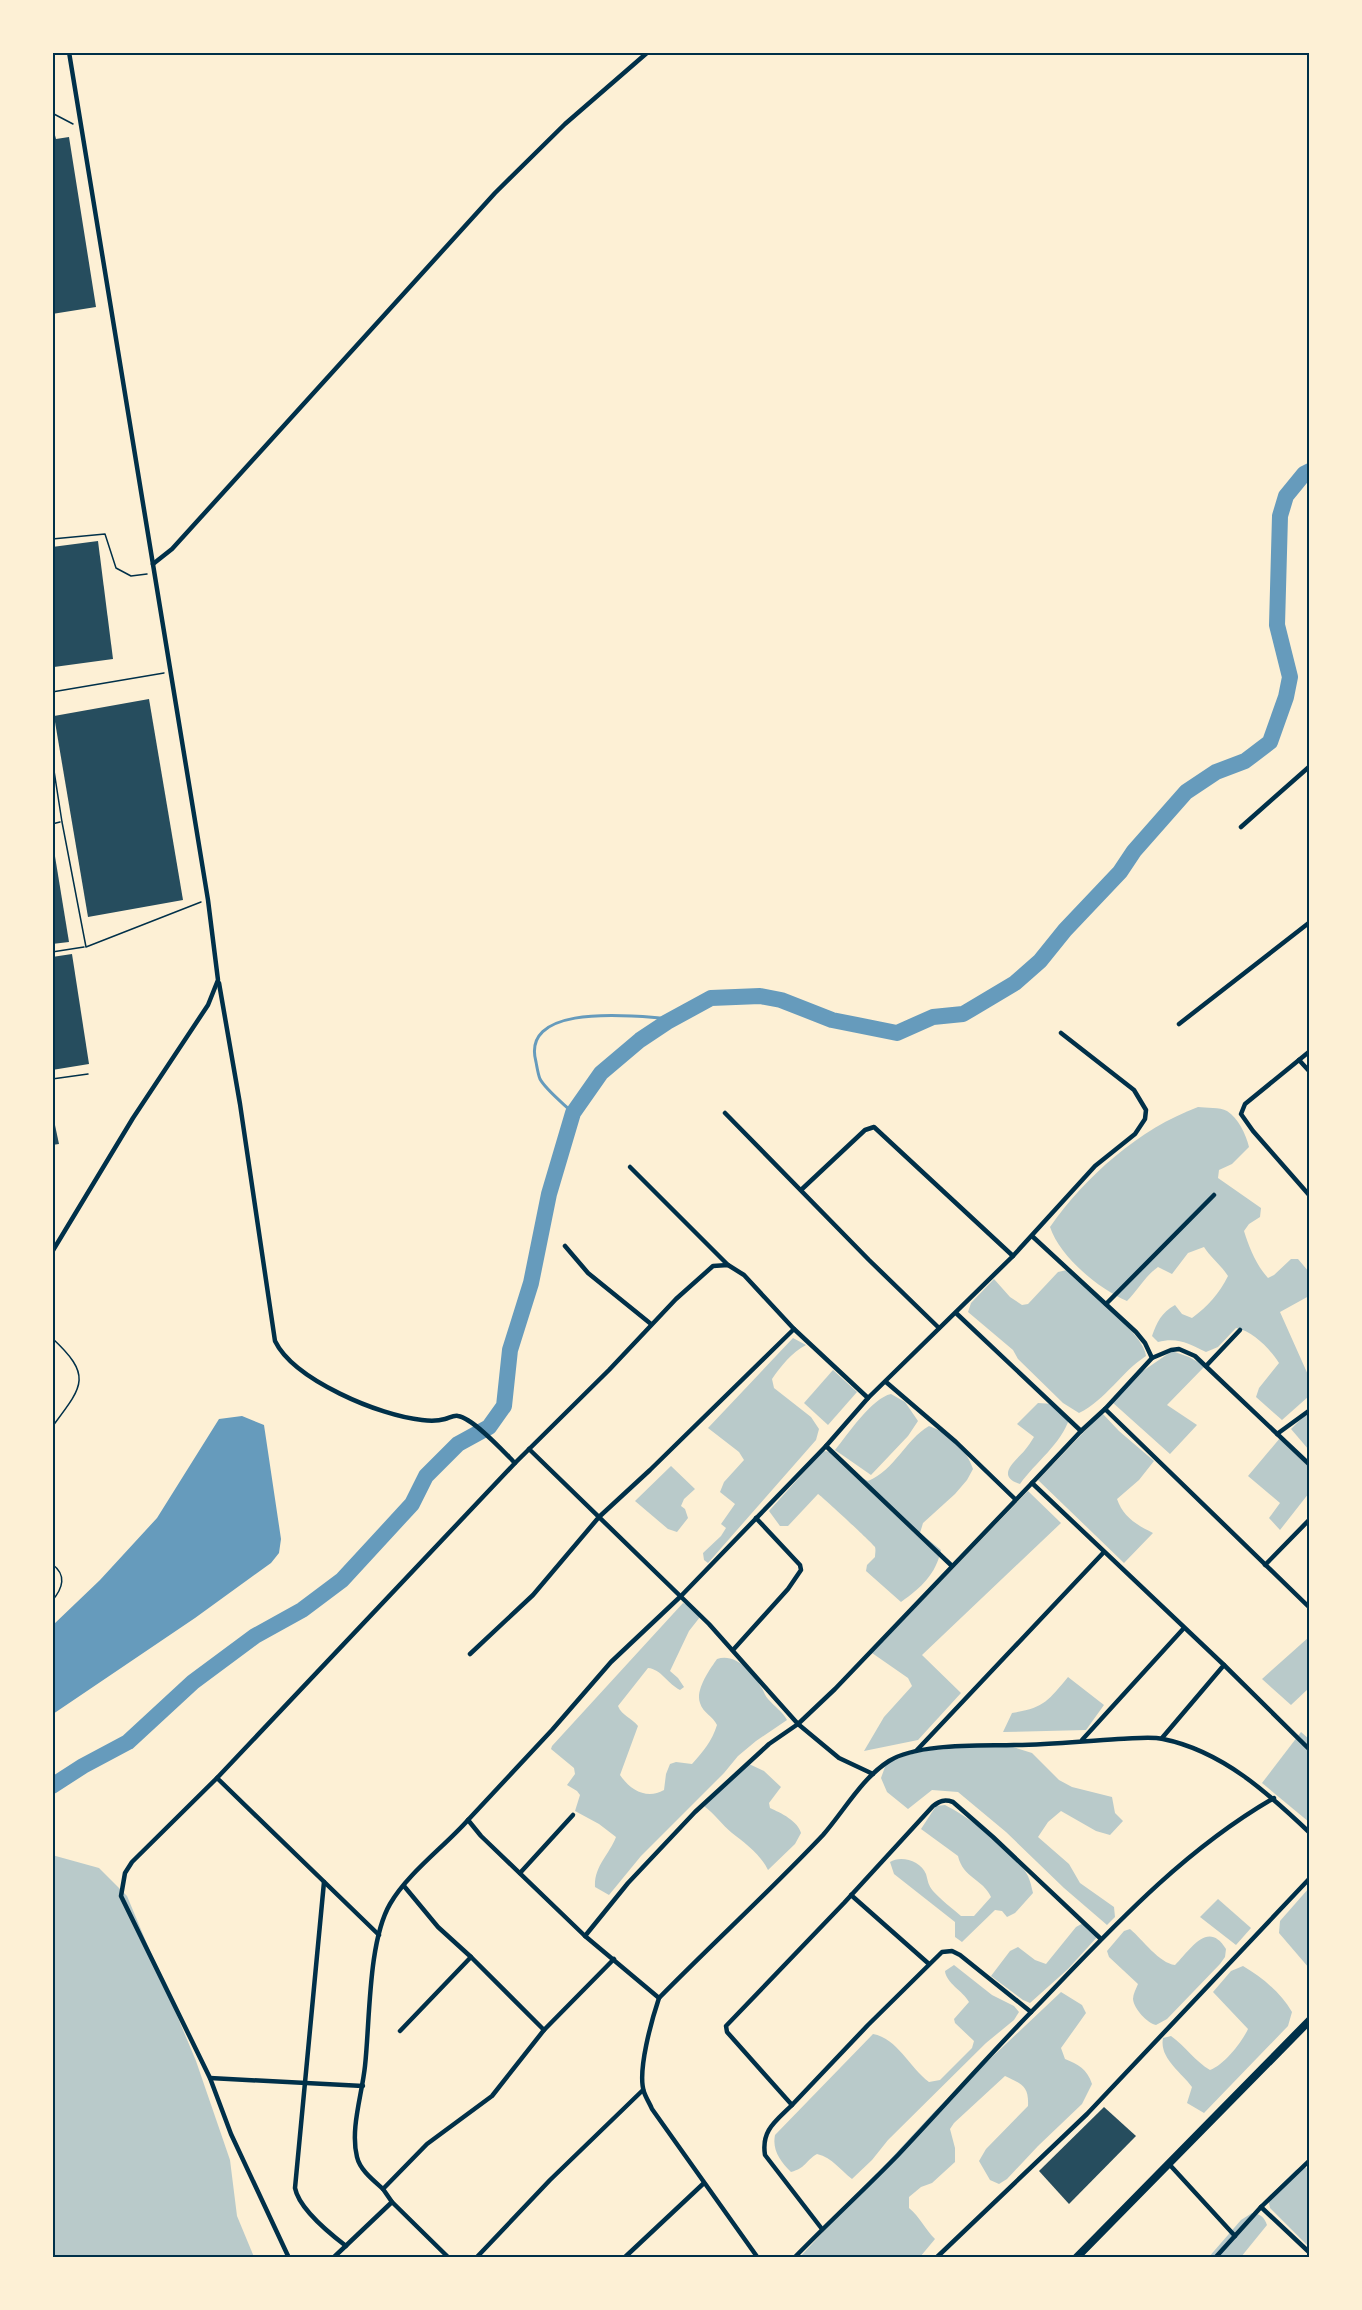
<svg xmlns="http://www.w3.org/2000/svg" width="1362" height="2310" font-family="'Roboto Condensed',sans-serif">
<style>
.green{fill:#b9caca}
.water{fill:#669bbc}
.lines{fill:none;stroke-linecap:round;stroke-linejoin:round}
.stream{stroke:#669bbc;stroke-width:3}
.river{stroke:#669bbc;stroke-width:16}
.building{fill:#264d5e}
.path{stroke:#003049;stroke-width:1.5}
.minor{stroke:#003049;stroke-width:4.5}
.trunk{stroke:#003049;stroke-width:8}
.neatline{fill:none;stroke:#003049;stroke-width:2}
</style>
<rect width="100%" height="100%" fill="#fdf0d5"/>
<g class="green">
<path d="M1198,1107C1206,1108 1220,1107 1227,1111C1238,1118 1246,1134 1249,1147L1232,1164L1219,1170L1218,1178L1261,1208L1260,1217L1249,1224L1244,1231C1249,1247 1256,1265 1268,1278L1274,1275L1291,1259H1298L1309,1272V1296L1280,1312L1309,1377V1396L1282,1420L1256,1397L1259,1388L1279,1363C1270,1349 1253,1331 1236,1328L1218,1347L1206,1352C1189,1344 1178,1337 1158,1342L1152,1336C1157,1322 1161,1313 1175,1305L1182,1314L1192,1318C1208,1306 1219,1294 1228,1276C1221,1265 1211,1258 1204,1247L1188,1253L1172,1274L1158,1267C1145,1276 1138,1290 1127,1301C1099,1289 1060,1257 1050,1227C1086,1176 1139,1129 1198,1107Z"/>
<path d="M1067,1270C1084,1286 1146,1336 1146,1356C1121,1372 1106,1400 1079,1413L1063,1403L1018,1359L1013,1350L968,1312L971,1303L994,1279L1010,1297L1022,1305L1028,1304L1058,1272Z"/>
<path d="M793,1338L806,1345C792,1352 781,1366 772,1379L774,1388L811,1417L819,1429L816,1440L708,1563L704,1560L703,1553L721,1536L726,1528L721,1524L735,1504L720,1492L724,1482L744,1460L739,1452L708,1428Z"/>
<polygon points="1172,1351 1189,1357 1205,1366 1167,1405 1197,1425 1170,1454 1112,1402 1140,1373"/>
<polygon points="833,1370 857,1392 828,1425 804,1403"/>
<path d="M891,1394L905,1402L918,1421L908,1436L871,1475L835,1450C848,1434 872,1398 891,1394Z"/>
<path d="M1038,1403L1053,1404L1069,1419C1062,1443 1035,1463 1020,1484C994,1476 1017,1460 1025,1450C1028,1446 1031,1442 1034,1437L1017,1424Z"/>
<polygon points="1309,1411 1309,1450 1291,1429"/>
<path d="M1102,1413L1119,1431L1154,1461L1139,1480L1117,1499C1123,1517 1137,1525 1153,1533L1124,1563L1038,1480Z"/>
<path d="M929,1426C949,1433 967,1450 973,1469L967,1480L955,1494L923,1523L920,1533L941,1550C936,1574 921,1588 901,1602L866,1571L867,1565L875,1557C875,1553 876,1551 875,1547C872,1543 824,1498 818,1494L788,1526H780L769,1511L823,1451L834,1452L856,1475L868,1481C895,1470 905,1440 929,1426Z"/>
<polygon points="1280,1438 1309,1467 1309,1493 1280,1530 1269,1518 1280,1503 1248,1476"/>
<polygon points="671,1466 695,1489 684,1499 681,1506 685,1509 688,1518 677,1532 668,1529 635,1501"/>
<polygon points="1028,1491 1061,1523 922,1655 961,1693 918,1740 864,1751 884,1717 912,1686 908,1678 872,1653"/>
<path d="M683,1603L690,1606L700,1617L689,1631L670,1671L678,1678L684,1687L680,1690C668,1684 661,1669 648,1668L618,1706C622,1716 632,1718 638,1726L620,1775C630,1790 647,1800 664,1790L666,1774L670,1764L676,1762L692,1764C703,1752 712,1741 717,1725C713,1716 703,1713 700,1703C695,1690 710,1669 717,1659C736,1653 752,1672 761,1687C764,1691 765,1696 768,1699C775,1707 782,1711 787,1720L756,1741L738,1756L724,1773L641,1856L609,1895L595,1887C594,1866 609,1855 616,1837L599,1824L575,1811L580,1795L577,1791L567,1785L575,1774L574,1768L551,1749L552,1746Z"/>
<polygon points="1309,1637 1309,1688 1291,1705 1262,1679"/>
<path d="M1068,1677L1104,1705L1086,1730L1003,1732L1012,1713C1044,1708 1048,1701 1068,1677Z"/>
<polygon points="1301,1732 1309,1739 1309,1822 1262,1783"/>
<path d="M985,1746L1013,1747L1032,1753L1059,1780L1072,1787L1112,1797L1115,1813L1123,1821L1110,1835L1096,1831L1061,1811L1048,1822L1038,1837L1069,1864L1080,1883L1114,1907L1115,1917L1107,1925L1064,1888L1006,1832L958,1792L932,1790L908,1809L887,1792L881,1778L886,1764C916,1748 952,1748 985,1746Z"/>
<path d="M749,1764L764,1771L781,1787L769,1803L770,1808C781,1813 798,1821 801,1833L795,1844L768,1870C761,1855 745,1843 732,1833C722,1825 715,1814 704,1806Z"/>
<path d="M945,1805C969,1817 1009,1848 1025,1871C1030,1878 1031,1885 1033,1893L1015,1913L1007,1917L1002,1911L995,1910L962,1942L955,1937V1922L894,1874L890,1862C901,1855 921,1861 926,1874C928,1881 928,1885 933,1891C941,1900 952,1908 961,1916H974L991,1897C983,1879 963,1878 958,1856L921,1829L936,1806Z"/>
<polygon points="52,1855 99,1868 127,1896 196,2061 230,2160 237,2216 254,2257 53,2257"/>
<polygon points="1309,1888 1309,1968 1279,1933 1280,1921"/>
<polygon points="1218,1899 1251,1928 1236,1945 1200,1917"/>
<polygon points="1085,1922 1098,1936 1068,1969 1030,2003 1023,2000 991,1976 1010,1951 1018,1947 1035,1960 1046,1964 1076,1927"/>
<path d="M1130,1929C1143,1940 1159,1963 1175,1965C1190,1950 1208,1919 1226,1949L1225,1957L1220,1964L1167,2019L1156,2025C1147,2023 1134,2009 1133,1999C1133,1994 1136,1989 1138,1984L1109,1957L1107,1951L1124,1931Z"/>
<path d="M954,1965L992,1995L1014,2006L1019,2012L1014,2020L986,2043L888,2140L872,2160L852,2179C840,2170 833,2158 817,2154C805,2161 806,2168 791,2172C780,2161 772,2150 775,2135L873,2034C897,2038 910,2068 929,2082L940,2080L972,2048L974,2041L955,2023L954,2019L969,2002C963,1991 946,1983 945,1971Z"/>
<path d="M1243,1966C1262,1977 1281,1993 1292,2012L1288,2026L1204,2113L1187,2103L1192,2087C1181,2072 1159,2058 1163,2038L1171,2036C1186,2047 1196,2062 1210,2070C1224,2065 1242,2042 1248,2029L1213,1992L1231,1971Z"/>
<path d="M1061,1992L1082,2005L1086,2013L1061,2048L1065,2059C1078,2064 1087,2069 1092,2084L1082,2104L1038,2146L1007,2179L999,2184L990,2180L979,2161L986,2149L1028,2106C1029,2086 1022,2084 1005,2076L954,2123L950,2129L955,2148V2162L932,2183L921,2187L909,2197V2208C920,2217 925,2229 935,2239L920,2257L799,2258L935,2111Z"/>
<polygon points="1304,2166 1309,2170 1309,2247 1270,2208 1268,2198 1296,2170"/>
<path d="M1252,2213C1261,2214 1264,2217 1267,2225L1241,2257L1208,2258L1241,2220Z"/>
</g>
<polygon class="water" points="242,1416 264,1425 281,1539 279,1553 271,1563 195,1618 53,1714 53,1625 100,1580 157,1518 219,1419"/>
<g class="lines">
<path class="stream" d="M573,1113C564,1104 546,1090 540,1079C538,1074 537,1067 536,1062C520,1003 631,1016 663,1018"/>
<polyline class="river" points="52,1786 83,1766 128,1742 193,1682 255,1636 302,1610 342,1580 412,1504 426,1476 458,1444 489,1427 504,1406 510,1350 531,1283 549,1194 573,1113 601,1073 640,1040 667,1022 711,998 760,996 781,1000 832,1020 897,1033 933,1017 963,1014 1015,983 1040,961 1065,930 1120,872 1134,851 1186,792 1216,772 1245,761 1270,742 1286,697 1290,677 1277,625 1280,516 1286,496 1304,474 1310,471"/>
</g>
<g class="building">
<polygon points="52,124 56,139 69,137 96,307 52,314"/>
<polygon points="98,541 113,659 54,667 52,653 52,547"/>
<polygon points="149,699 183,900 88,917 54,716"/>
<polygon points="52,838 69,942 52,944"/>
<polygon points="72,954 89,1064 52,1070 52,957"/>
<polygon points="52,1111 59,1144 52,1145"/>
<polygon points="1104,2107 1136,2136 1069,2204 1039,2171"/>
</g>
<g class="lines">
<g class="path">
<polyline points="52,113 73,124"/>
<polyline points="52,539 105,534 116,568 131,576 147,574"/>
<polyline points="52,692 164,673"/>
<polyline points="52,758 62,822 86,947 201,902"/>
<polyline points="52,824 60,822"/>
<polyline points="52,952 84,947"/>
<polyline points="52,1079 88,1074"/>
<path d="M52,1338C93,1376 83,1386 52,1427"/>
<path d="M52,1564C67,1575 63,1588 52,1601"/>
</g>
<g class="minor">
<polyline points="153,564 172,549 495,193 565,124 648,52"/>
<polyline points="1241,827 1310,766"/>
<path d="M219,983L240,1104L275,1341C294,1380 380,1416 422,1420C430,1421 438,1421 445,1419C449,1418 454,1415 458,1416C473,1418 504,1452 515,1463L609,1370L676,1299L713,1266L728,1265L744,1275L794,1329L868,1398"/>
<polyline points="1179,1024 1310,922"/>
<polyline points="1310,1051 1245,1104 1241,1114 1253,1131 1310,1196"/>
<polyline points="1299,1060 1310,1072"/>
<polyline points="725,1113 869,1260 939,1328"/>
<polyline points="630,1167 728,1265"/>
<polyline points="801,1190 865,1130 874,1127 1013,1256"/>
<polyline points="1032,1236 1136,1332 1145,1343 1152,1358"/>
<polyline points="565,1246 588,1273 651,1324"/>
<polyline points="52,1252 133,1118 208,1005 218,980 208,900 69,52"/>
<polyline points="1106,1304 1214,1195"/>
<polyline points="956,1313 1081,1431"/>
<polyline points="1206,1366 1240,1330"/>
<polyline points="886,1382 956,1442 1015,1499"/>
<polyline points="1105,1409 1310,1608"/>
<polyline points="1277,1434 1310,1410"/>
<polyline points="826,1446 952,1566"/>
<polyline points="529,1449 709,1624 798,1724 839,1758 873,1774"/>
<polyline points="1310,1465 1195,1356 1179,1349 1171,1350 1152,1358 1105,1409 1081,1431 1032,1483 1224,1665 1310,1750"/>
<polyline points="1265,1565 1310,1519"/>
<polyline points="733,1650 788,1589 801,1570 800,1565 756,1518"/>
<polyline points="470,1654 533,1595 599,1517 650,1470 794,1329"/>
<polyline points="1162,1738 1224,1665"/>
<polyline points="1082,1740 1184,1628"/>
<polyline points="917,1750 1104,1552"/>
<polyline points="217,1778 379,1935"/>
<path d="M468,1820C444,1847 408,1873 390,1904C368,1942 370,2021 365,2066C362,2095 350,2129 357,2157C360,2170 373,2180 383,2189L427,2144L492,2096L544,2030L614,1959"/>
<polyline points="520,1873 573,1815"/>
<path d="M324,1882L295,2188C299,2209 329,2233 346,2246"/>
<polyline points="404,1886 438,1927 471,1957"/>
<polyline points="851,1895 929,1964"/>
<polyline points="585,1936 628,1883 695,1812 769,1744 798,1724 835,1689 1032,1483"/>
<polyline points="659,1998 585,1936 481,1836 468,1820 552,1730 611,1662 681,1596 826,1446 868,1398 1013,1256 1095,1166 1135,1134 1145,1119 1146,1110 1134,1090 1061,1033"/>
<polyline points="400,2031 471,1957 544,2030"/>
<polyline points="210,2078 363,2086"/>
<polyline points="792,2105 868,2025 942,1952 952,1951 960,1955 1031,2012"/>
<polyline points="1169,2164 1235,2236"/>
<polyline points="383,2189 392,2202 449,2258"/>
<polyline points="1261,2207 1310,2253"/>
<path d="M822,2229L765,2155C761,2130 776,2121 792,2105L727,2032L726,2026L844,1903L933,1806C940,1801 944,1799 953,1802L993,1837L1101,1939"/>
<polyline points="289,2258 231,2134 210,2078 121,1896 125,1873 132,1862 217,1778 515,1463"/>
<polyline points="333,2258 392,2202"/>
<polyline points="476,2258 550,2180 643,2090"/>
<polyline points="624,2258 704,2183"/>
<path d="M758,2258L652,2109C650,2104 646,2098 644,2092C637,2071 652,2019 659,1998C713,1943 770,1891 823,1835C844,1811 862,1778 889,1761C918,1743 980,1746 1014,1745C1049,1745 1083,1741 1118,1739C1132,1739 1149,1736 1163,1739C1222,1751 1268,1793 1310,1833"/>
<path d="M794,2258C828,2223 864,2190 898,2155C945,2105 990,2054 1038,2005C1111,1929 1182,1851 1274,1798"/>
<polyline points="936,2258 1087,2114 1310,1878"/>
<polyline points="1215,2258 1261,2207 1310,2160"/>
</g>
<polyline class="trunk" points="1076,2258 1310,2020"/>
</g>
<rect width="1362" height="2310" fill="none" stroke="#fdf0d5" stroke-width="108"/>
<rect x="54" y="54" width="1254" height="2202" class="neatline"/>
</svg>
